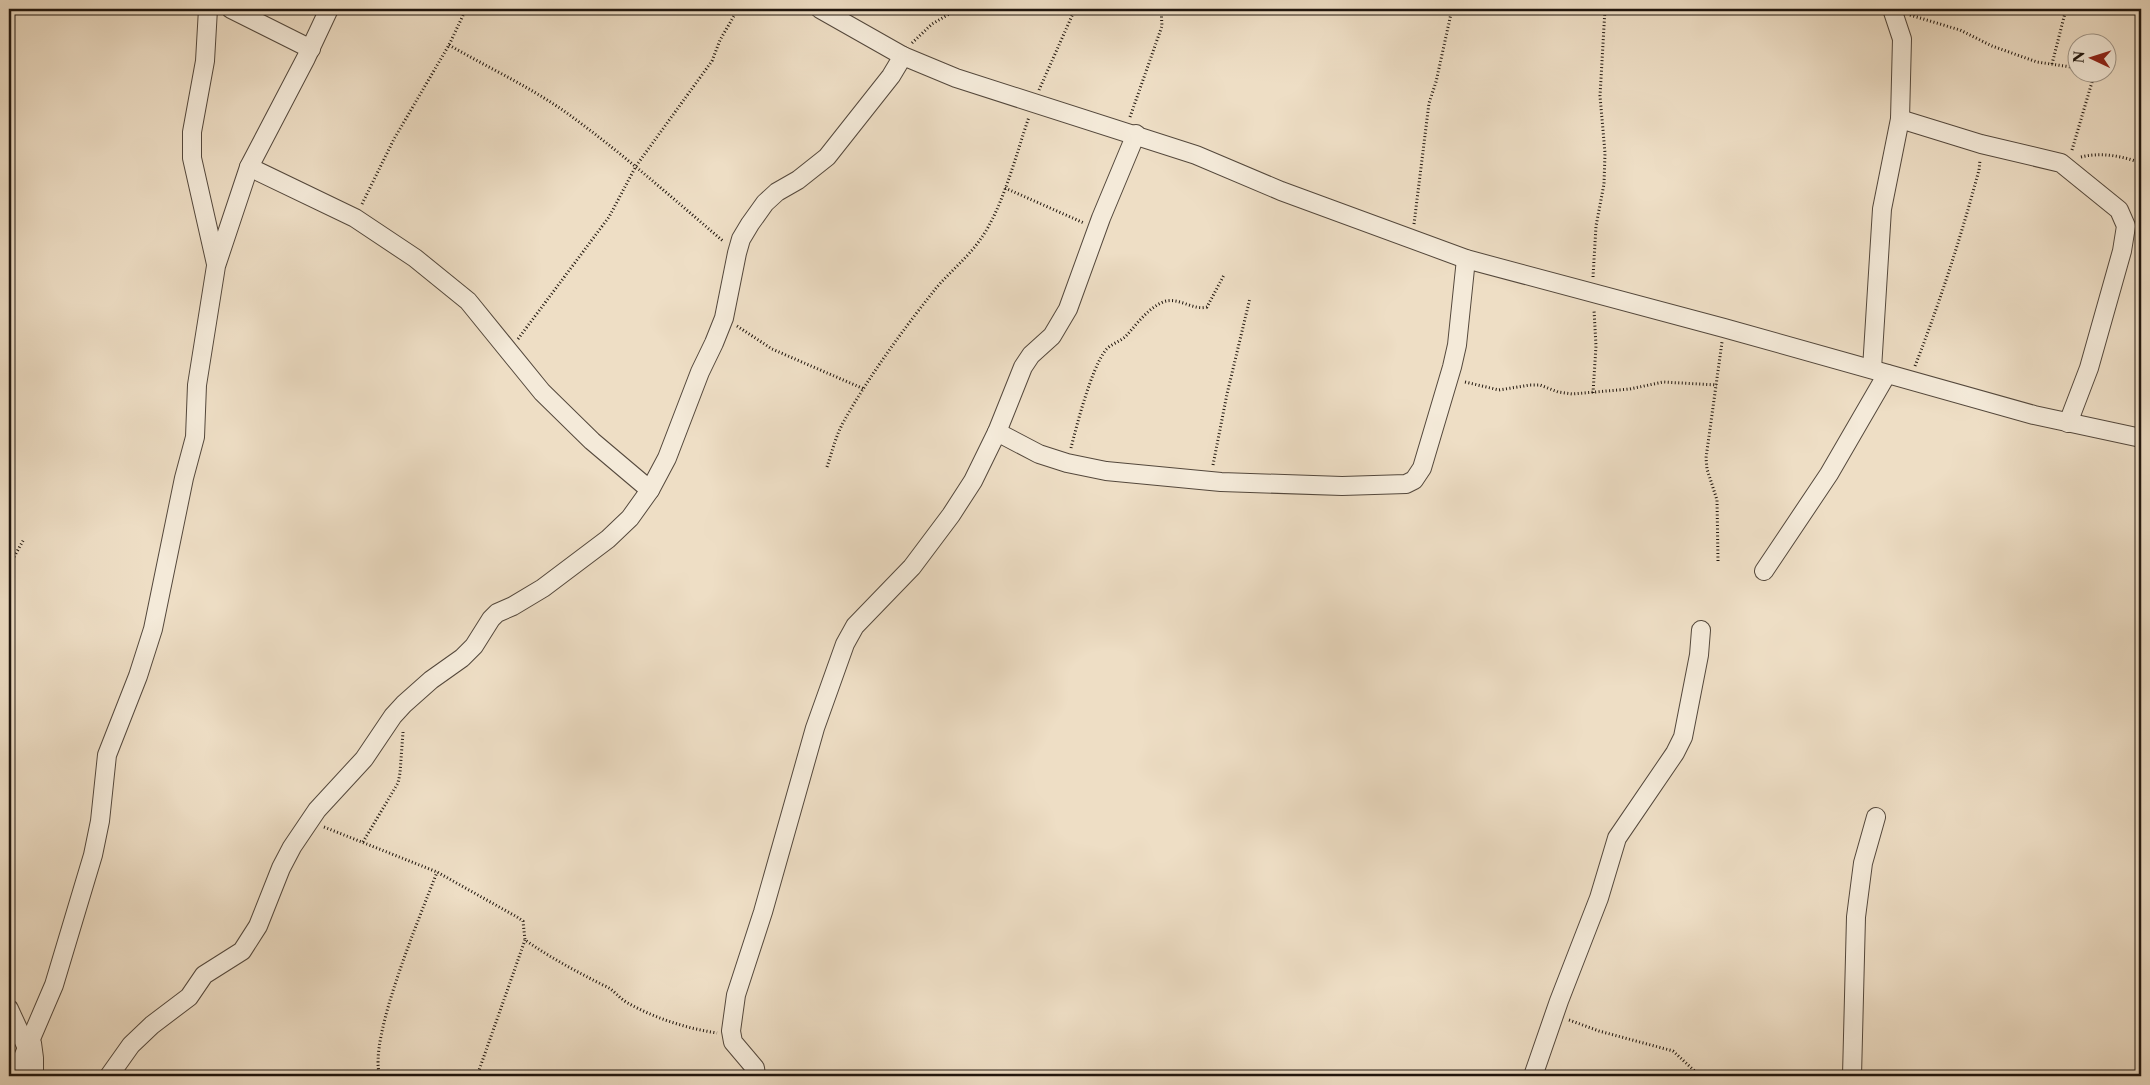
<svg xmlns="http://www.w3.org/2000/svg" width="2150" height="1085" font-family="'Libre Caslon Text',serif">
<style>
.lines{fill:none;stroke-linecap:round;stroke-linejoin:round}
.street-casing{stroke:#54483c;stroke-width:20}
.path{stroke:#20160e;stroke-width:3;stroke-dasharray:1 2.5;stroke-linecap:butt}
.street{stroke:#f4ead9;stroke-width:18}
</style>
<rect width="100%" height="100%" fill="#eedec5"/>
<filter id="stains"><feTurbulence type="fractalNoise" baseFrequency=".004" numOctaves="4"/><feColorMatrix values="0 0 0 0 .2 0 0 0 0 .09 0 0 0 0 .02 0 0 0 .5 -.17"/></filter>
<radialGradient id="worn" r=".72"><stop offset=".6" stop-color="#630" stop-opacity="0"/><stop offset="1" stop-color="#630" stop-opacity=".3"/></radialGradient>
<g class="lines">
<defs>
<g id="street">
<polyline points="208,9 205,61 192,132 192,158 216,264"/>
<polyline points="231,9 311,49"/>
<polyline points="820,9 903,56 956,78 1196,155 1281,191 1466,259 1724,328 2034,415 2141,438"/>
<polyline points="1900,119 1981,144 2061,163 2119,210 2126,226 2122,251 2089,368 2068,423"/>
<polyline points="249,167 355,218 415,258 468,301 542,392 592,441 650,490"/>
<polyline points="1872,369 1882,209 1900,119 1902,39 1892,9"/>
<polyline points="997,432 1039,454 1067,463 1106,471 1221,482 1342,486 1406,484 1414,480 1422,468 1452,367 1457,345 1466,259"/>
<polyline points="1764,571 1829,474 1887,374"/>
<polyline points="9,1009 27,1048"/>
<polyline points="32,1043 34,1058 34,1076"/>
<polyline points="15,1076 54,985 93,855 100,821 107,755 138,676 153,629 184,478 195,437 197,385 216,266 249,167 306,58 329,9"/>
<polyline points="109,1076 131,1045 152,1025 189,997 204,975 242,951 258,926 281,868 292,847 317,810 364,759 393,716 404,704 431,680 462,658 474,646 491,619 497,613 513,606 543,588 608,539 630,518 650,490 667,458 700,372 714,343 724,318 737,253 741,239 750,224 765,203 777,192 798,180 827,157 891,76 903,56"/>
<polyline points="756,1076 755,1068 733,1042 731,1031 736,995 763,912 815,728 845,644 855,626 912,567 951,515 973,481 997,432 1023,367 1031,355 1052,336 1068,309 1101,218 1136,134"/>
<polyline points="1533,1076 1559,1001 1599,898 1617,838 1675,753 1683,737 1699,655 1701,630"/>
<polyline points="1852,1076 1856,917 1863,863 1876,817"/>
</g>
</defs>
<use href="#street" class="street-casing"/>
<g class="path">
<polyline points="1910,15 1960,30 1992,46 2037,62 2078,68"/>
<polyline points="912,43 932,24 958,9"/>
<path d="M449,45C487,67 528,86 564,111C620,151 671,197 723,241"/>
<polyline points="2052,64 2066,9"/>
<polyline points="1039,90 1075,9"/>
<polyline points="1130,117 1162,26 1161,9"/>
<polyline points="2072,150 2092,82 2089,72"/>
<path d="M2081,157C2101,152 2122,156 2141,163"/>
<polyline points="1005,188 1084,223"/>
<polyline points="362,204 394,139 449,45 466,9"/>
<polyline points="1414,224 1429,103 1436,82 1452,9"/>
<polyline points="1593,277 1596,226 1604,184 1605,153 1600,96 1605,9"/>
<polyline points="737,326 772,349 864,389"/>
<polyline points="518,339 609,217 636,166 712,61 720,40 738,9"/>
<path d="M1915,366C1940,302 1961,237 1979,170L1980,160"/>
<polyline points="1465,382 1499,390 1530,385 1540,385 1558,392 1572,394 1630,389 1663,382 1717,385"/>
<polyline points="1593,393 1596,346 1594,310"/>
<path d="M1071,448C1077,424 1091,370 1105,351C1110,344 1120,342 1126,336C1137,324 1147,309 1163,302C1178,296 1193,311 1207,307L1224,275"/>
<polyline points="1213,465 1227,394 1250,298"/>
<path d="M827,467C832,452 836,435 844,421C869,376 905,327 937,287C951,271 968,257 980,240C1003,208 1016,154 1029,117"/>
<polyline points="1718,561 1717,500 1707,469 1706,458 1722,342"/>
<polyline points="9,566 24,539"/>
<path d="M324,827L437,872L517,917L523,921L525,940C551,958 577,972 605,986C613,989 618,997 626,1002C654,1018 685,1028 717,1033"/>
<polyline points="363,842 398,783 400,773 403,732"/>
<polyline points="1569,1020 1599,1031 1673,1051 1700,1076"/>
<path d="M380,1076C367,1040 422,912 437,872"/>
<polyline points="477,1076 525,940"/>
</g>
<use href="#street" class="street"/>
</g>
<rect width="2150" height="1085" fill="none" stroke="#eedec5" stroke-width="30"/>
<rect x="10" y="10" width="2130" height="1065" fill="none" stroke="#20160e" stroke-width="2.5"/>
<rect x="15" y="15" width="2120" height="1055" fill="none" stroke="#20160e"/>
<g transform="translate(2092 58) rotate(274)"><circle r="24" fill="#f4ead9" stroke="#9f9588"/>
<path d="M0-4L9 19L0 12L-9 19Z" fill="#8f2418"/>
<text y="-8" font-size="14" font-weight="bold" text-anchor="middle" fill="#20160e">N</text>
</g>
<rect width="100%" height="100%" filter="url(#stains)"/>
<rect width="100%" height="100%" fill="url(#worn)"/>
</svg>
